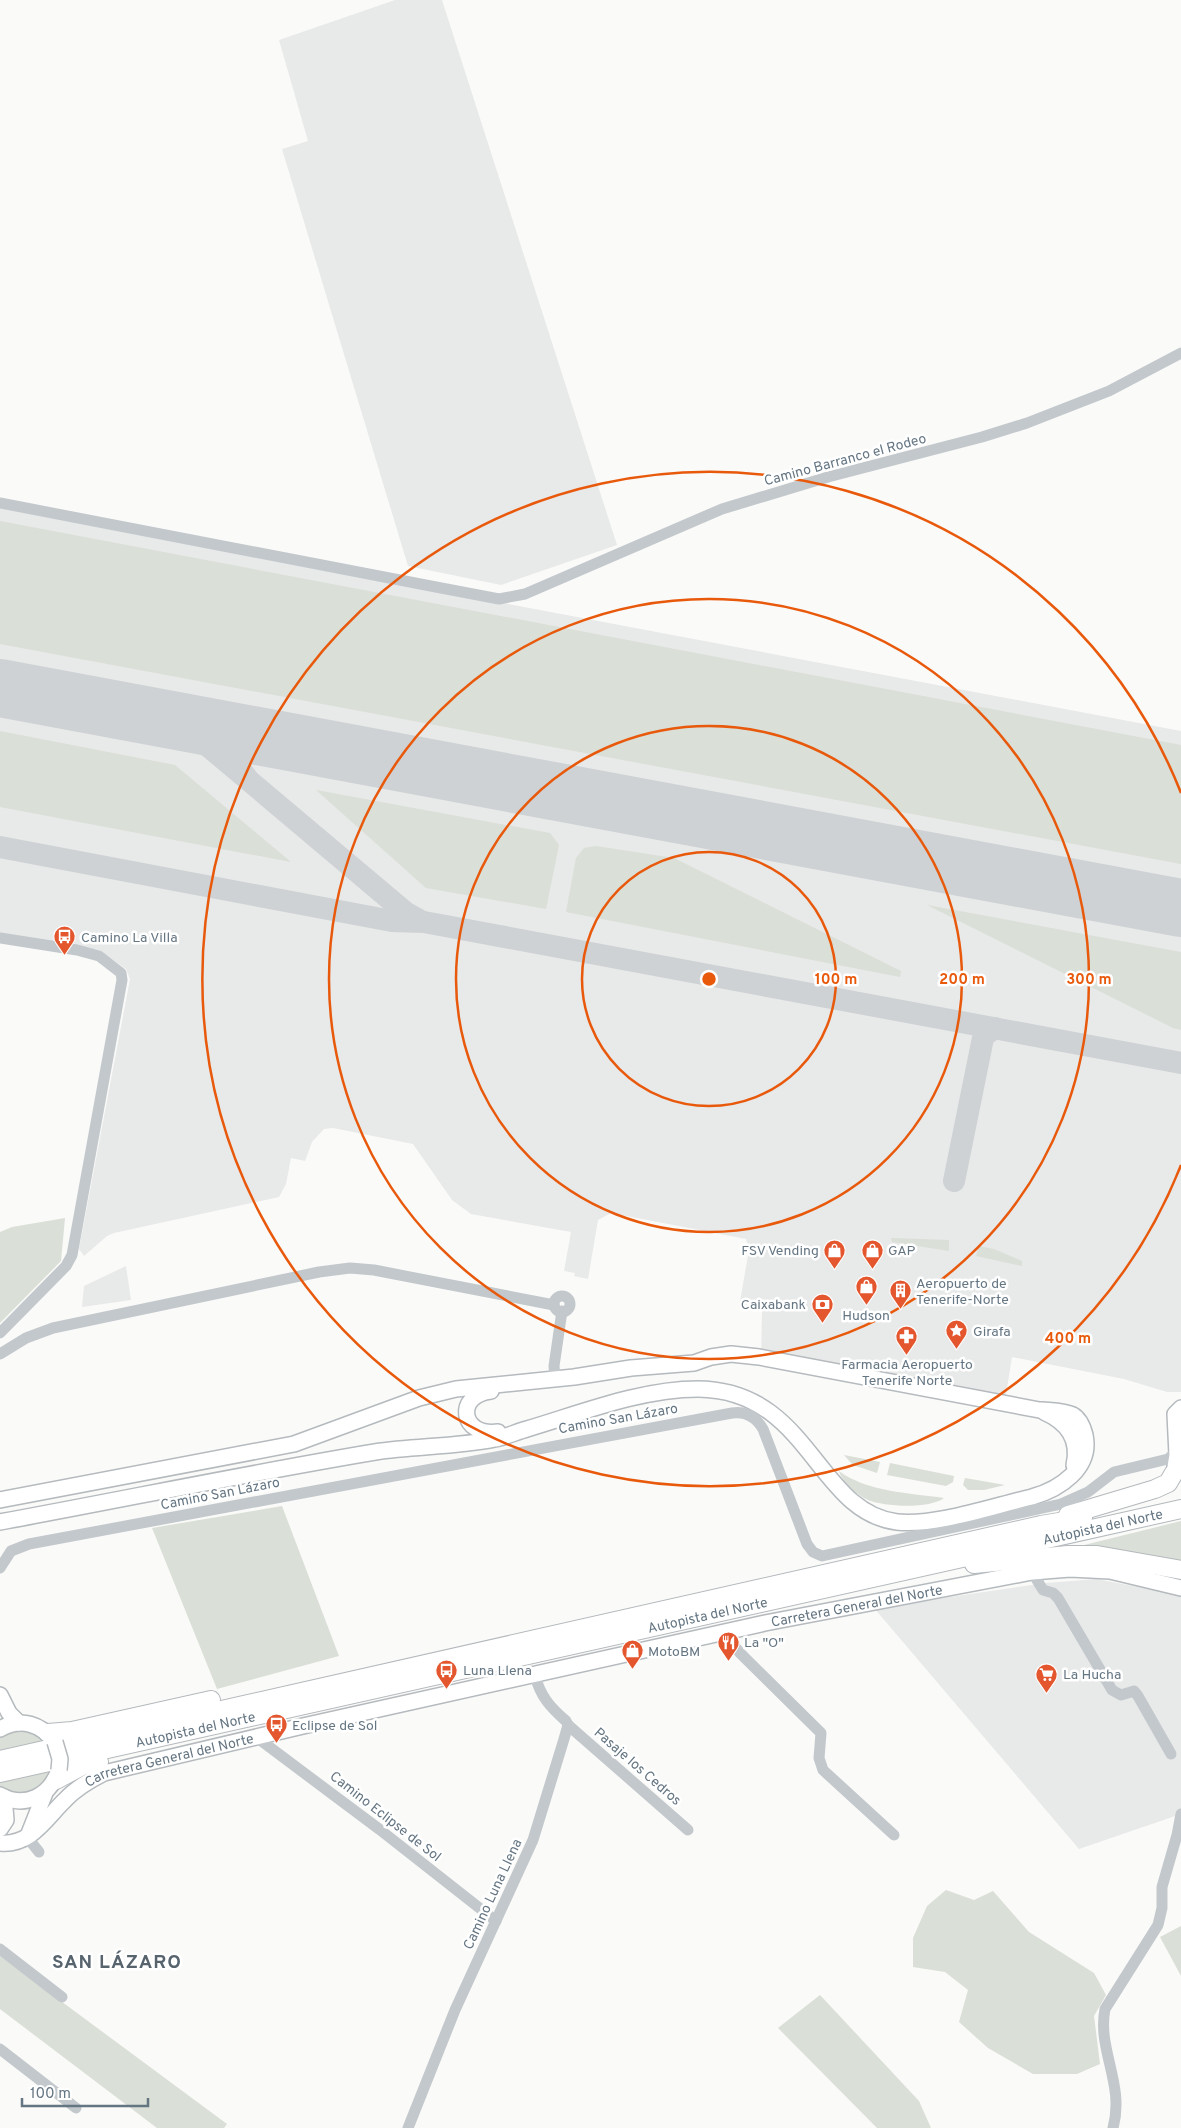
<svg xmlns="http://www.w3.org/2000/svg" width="1181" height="2128" font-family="Overpass,sans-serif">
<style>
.built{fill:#e8e9e9}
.green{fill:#dadfd7}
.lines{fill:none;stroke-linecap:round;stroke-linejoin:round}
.taxiway{stroke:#ced2d4;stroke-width:22}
.runway{stroke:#ced2d4;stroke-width:58}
.major-casing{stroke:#b5babe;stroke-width:18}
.highway-casing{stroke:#b4b9bd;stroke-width:20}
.minor{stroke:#c3c8cc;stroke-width:11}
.major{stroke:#fff;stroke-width:15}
.highway{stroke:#fff;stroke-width:18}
.major-bridge-casing{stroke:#b5babe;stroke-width:18;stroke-linecap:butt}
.major-bridge{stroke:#fff;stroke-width:15}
.ring{fill:none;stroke:#e8590c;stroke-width:2.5}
.labels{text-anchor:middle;stroke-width:5;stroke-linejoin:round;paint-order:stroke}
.street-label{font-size:14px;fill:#657683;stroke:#fff}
.poi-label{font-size:14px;fill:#657683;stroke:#fff;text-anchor:start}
.district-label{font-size:19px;font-weight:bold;letter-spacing:1px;fill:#57646e;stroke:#fff}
.centre{fill:#e8590c;stroke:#fff;stroke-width:2.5}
.ring-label{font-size:15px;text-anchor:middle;font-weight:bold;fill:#e8590c;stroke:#fff;stroke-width:5;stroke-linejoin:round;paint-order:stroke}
</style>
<rect width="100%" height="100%" fill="#fafaf8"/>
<g class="built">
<polygon points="395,0 442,0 617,545 501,585 408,566 282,149 308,141 279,40"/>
<polygon points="0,508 1181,731 1181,1392 1167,1392 1124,1379 1012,1357 1004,1407 761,1361 762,1311 739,1307 749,1250 746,1239 611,1213 598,1220 588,1279 574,1276 575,1273 564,1271 571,1232 471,1214 452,1200 413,1144 333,1128 324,1129 312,1142 305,1161 291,1158 286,1184 279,1197 114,1233 107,1236 84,1256 79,1249 130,979 126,969 99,950 0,934"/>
<polygon points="126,1266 131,1300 82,1307 84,1286"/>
<polygon points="1096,1579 1181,1595 1181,1814 1079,1849 874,1608 1046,1583"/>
</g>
<g class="green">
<polygon points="0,521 1181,745 1181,864 0,644"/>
<polygon points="0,731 175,765 291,862 0,807"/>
<polygon points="316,790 550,833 559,845 546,909 426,888"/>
<polygon points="596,846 674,858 901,971 900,977 566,912 576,858 584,848"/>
<polygon points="927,905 1181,952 1181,1030 1173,1028"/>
<polygon points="65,1218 61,1261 0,1323 0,1232 12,1227"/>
<polygon points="891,1238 949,1240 949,1251 892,1242"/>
<polygon points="979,1246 994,1249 1022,1261 1022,1266 976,1256"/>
<polygon points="844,1455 880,1462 877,1473 853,1465"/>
<polygon points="890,1463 954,1476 953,1482 946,1486 887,1475"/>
<path d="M839,1471C867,1492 910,1493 944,1498C930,1509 885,1507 868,1500C858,1496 841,1480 839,1471Z"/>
<polygon points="965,1478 1005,1485 984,1490 968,1490 963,1485"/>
<polygon points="282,1506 339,1656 217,1689 152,1528"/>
<polygon points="1181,1521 1181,1564 1064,1550"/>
<polygon points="15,1730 34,1732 47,1743 0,1753 0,1736"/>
<path d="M53,1767C45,1791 21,1801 0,1787V1780Z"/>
<polygon points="946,1890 974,1900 993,1891 1029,1932 1094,1973 1106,1995 1094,2016 1100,2064 1077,2074 1033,2074 988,2048 959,2022 968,1990 945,1972 913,1967 913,1938 927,1906"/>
<polygon points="1181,1926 1181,1976 1160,1937"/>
<polygon points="0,1956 227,2124 224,2128 157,2128 0,2009"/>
<polygon points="820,1995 919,2101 931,2128 877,2128 778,2028"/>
</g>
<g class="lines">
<g class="taxiway">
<polyline points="128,712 156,719 202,741 405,912 421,921"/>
<path d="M247,778C229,757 245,739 269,738"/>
<polyline points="0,847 392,921 424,922 1181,1063"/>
<polyline points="954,1181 983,1038 986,1034 995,1028"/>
</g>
<polyline class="runway" points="0,688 1181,908"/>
<defs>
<g id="major">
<path d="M491,1391C455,1395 460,1437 498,1432"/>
<path d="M1044,1412C1067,1422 1080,1440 1074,1465"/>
<polyline points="1174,1473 1177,1455 1175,1414 1181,1408"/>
<polyline points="0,1500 294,1444 419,1398 456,1389 574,1377 631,1368 694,1363 711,1357 731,1354 759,1357 1050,1412"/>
<path d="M0,1522C125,1499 249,1473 375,1452C415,1446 456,1447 495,1439C506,1437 516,1432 527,1429C581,1413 641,1389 698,1389C810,1390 816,1512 897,1522C936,1526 993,1506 1032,1497C1060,1489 1092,1468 1085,1435C1083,1427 1080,1419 1073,1415C1064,1411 1052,1411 1042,1410"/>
<polyline points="0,1695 9,1713 19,1723"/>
<path d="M0,1729C21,1717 41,1724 55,1742"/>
<path d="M0,1795C25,1809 50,1796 59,1770"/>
<polyline points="0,1829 6,1820 4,1797"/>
<polyline points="28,1836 45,1793"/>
<path id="s1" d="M0,1843C31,1846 46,1818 65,1800C76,1788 90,1780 104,1773L303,1726L765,1623L1032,1572L1070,1569L1110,1571L1181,1588"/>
</g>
<g id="highway">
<polyline points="1068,1515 1155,1489 1168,1483 1174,1473"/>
<polyline points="974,1564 1068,1555 1097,1555 1181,1570"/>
<polyline points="48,1733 72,1731 211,1700"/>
<polyline points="0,1760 1041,1525 1083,1518"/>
<path id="s2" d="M0,1773L1181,1509"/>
<polyline points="56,1780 82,1766 99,1762"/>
</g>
</defs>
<use href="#major" class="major-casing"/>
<use href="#highway" class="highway-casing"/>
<g class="minor">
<polyline points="0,503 436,587 499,599 525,594 722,509 828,477 982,437 1027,423 1109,391 1181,353"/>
<polyline points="0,938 77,950 99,956 121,973 122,980 72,1255 66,1266 0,1333"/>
<circle cx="562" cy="1304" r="8"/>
<polyline points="0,1354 26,1338 53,1328 319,1272 350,1268 374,1270 554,1305"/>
<polyline points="555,1379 554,1366 562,1311"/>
<path d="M0,1568L11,1551L29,1544L732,1413C746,1411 756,1417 763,1429L807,1544L813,1552L822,1556L1061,1504L1088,1492L1114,1472L1168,1459L1177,1451"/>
<polyline points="1032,1572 1043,1590 1053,1593 1058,1598 1112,1690 1121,1695 1134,1691 1138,1696 1171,1754"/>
<polyline points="723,1632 740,1653 821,1733 819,1758 823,1770 894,1835"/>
<polyline points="568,1725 688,1830"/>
<polyline points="256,1737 379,1829 496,1921"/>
<polyline points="27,1837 39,1852"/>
<polyline points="0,1949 62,1997"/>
<polyline points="0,2049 76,2108"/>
<path d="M408,2128L455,2010L533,1840L564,1739L568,1725L566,1721C550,1707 540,1696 535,1675"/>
<path d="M1113,2128C1125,2084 1097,2050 1105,2009L1158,1925L1162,1908V1887L1177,1835L1181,1814"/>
</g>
<use href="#major" class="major"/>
<use href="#highway" class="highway"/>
<defs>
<polyline id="major-bridge" points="55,1742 60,1759 59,1770"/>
</defs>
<use href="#major-bridge" class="major-bridge-casing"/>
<use href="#major-bridge" class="major-bridge"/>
</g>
<g class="ring">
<circle cx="709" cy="979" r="127"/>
<circle cx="709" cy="979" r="253"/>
<circle cx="709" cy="979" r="380"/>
<path d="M1181 1165A507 507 0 1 1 1181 793"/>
</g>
<defs>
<symbol id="bus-pin" viewBox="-11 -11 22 30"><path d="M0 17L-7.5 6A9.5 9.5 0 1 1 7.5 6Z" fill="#e4572e" stroke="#fff"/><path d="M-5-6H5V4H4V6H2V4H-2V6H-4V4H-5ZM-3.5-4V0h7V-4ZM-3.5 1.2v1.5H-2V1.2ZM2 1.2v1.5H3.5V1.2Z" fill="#fff"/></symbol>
<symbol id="shop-pin" viewBox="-11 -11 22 30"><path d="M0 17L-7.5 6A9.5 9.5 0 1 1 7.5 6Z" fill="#e4572e" stroke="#fff"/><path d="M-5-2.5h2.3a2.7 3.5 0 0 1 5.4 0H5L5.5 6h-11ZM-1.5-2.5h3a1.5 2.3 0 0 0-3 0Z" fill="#fff"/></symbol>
<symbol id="building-pin" viewBox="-11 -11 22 30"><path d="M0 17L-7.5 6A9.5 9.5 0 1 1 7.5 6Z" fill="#e4572e" stroke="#fff"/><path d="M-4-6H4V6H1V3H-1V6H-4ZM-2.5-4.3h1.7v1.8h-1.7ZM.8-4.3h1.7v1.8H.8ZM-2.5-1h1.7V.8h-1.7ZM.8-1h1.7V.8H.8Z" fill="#fff"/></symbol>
<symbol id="bank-pin" viewBox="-11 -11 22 30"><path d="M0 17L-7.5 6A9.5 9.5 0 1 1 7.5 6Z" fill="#e4572e" stroke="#fff"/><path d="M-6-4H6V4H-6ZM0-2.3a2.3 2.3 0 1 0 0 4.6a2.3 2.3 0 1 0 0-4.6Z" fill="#fff"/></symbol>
<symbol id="sight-pin" viewBox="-11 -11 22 30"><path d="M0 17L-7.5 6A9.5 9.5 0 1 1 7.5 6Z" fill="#e4572e" stroke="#fff"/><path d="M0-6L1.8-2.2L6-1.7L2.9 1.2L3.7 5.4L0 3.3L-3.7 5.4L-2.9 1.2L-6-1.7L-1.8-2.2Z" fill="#fff"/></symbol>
<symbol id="pharmacy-pin" viewBox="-11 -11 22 30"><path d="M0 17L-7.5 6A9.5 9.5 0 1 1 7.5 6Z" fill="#e4572e" stroke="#fff"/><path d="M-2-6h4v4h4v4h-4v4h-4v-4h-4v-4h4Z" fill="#fff"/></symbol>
<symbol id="restaurant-pin" viewBox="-11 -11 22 30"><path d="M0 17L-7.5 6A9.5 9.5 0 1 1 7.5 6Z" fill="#e4572e" stroke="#fff"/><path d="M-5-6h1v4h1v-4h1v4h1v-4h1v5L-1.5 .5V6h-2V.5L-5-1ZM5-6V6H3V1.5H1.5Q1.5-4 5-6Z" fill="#fff"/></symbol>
<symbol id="supermarket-pin" viewBox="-11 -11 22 30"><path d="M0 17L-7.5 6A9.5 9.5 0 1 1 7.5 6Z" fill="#e4572e" stroke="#fff"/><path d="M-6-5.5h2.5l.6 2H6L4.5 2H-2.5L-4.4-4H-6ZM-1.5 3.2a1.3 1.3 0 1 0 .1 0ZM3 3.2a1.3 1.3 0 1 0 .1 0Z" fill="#fff"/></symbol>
</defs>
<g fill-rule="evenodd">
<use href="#bus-pin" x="52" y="924" width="25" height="34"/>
<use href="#shop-pin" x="822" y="1238" width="25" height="34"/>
<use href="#shop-pin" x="860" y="1238" width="25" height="34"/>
<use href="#shop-pin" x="854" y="1274" width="25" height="34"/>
<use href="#building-pin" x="888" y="1278" width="25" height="34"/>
<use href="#bank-pin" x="810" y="1292" width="25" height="34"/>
<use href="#sight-pin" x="944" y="1318" width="25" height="34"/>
<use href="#pharmacy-pin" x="894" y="1324" width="25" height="34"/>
<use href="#restaurant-pin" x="716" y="1630" width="25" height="34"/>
<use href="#shop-pin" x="620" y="1638" width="25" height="34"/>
<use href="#bus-pin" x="434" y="1658" width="25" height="34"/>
<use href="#supermarket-pin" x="1034" y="1662" width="25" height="34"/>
<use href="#bus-pin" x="264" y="1712" width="25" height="34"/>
</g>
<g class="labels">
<g class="street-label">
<text transform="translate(845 459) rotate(-15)" y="5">Camino Barranco el Rodeo</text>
<text transform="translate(618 1418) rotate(-10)" y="5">Camino San Lázaro</text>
<text transform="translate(220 1493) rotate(-11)" y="5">Camino San Lázaro</text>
<text dy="5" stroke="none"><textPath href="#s2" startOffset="1130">Autopista del Norte</textPath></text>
<text dy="5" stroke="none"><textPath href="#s1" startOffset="900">Carretera General del Norte</textPath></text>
<text dy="5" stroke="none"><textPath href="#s2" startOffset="725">Autopista del Norte</textPath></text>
<text dy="5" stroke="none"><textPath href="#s2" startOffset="200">Autopista del Norte</textPath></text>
<text dy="5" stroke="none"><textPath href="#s1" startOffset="195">Carretera General del Norte</textPath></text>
<text transform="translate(638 1766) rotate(41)" y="5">Pasaje los Cedros</text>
<text transform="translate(386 1816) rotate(38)" y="5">Camino Eclipse de Sol</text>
<text transform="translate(492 1894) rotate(-65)" y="5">Camino Luna Llena</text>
</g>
<g class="poi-label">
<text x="81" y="942">Camino La Villa</text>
<text x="819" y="1255" text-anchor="end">FSV Vending</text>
<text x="888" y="1255">GAP</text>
<text x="916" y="1288">Aeropuerto de<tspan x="916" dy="16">Tenerife-Norte</tspan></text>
<text x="806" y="1309" text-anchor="end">Caixabank</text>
<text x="866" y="1320" text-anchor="middle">Hudson</text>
<text x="973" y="1336">Girafa</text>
<text x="907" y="1369" text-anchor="middle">Farmacia Aeropuerto<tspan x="907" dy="16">Tenerife Norte</tspan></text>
<text x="744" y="1647">La "O"</text>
<text x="648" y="1656">MotoBM</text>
<text x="463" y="1675">Luna Llena</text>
<text x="1063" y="1679">La Hucha</text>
<text x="292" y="1730">Eclipse de Sol</text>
</g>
<g class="district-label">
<text x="117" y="1968">SAN LÁZARO</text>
</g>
</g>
<circle cx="709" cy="979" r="8" class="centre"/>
<g class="ring-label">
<text x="836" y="984">100 m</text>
<text x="962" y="984">200 m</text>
<text x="1089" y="984">300 m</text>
<text x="1068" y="1343">400 m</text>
</g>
<path d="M22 2098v8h126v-8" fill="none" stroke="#657683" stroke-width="2.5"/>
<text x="30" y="2098" font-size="15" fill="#657683" stroke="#ffffff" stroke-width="4" paint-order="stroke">100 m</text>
</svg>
